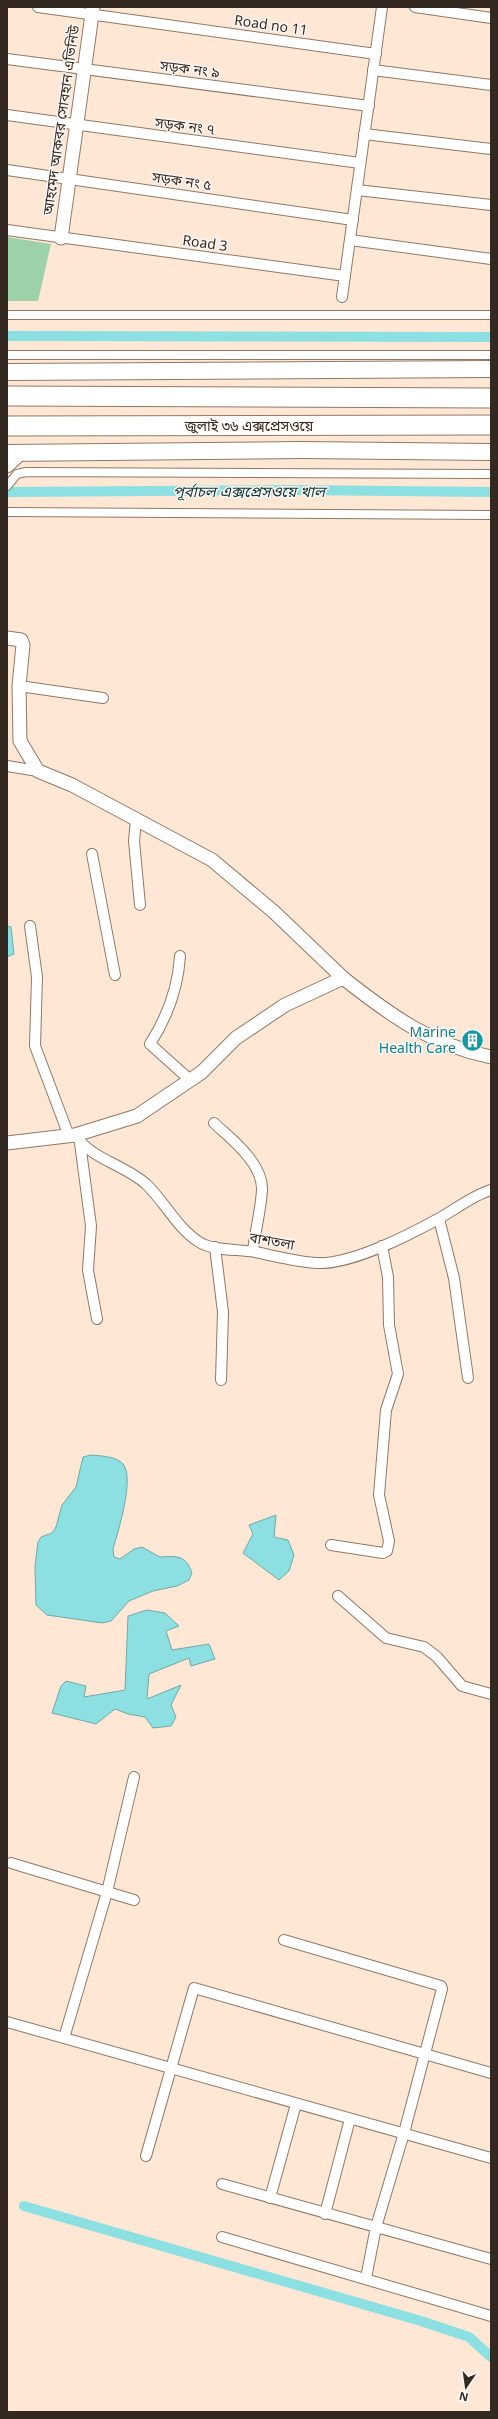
<svg xmlns="http://www.w3.org/2000/svg" width="498" height="2419" font-family="'Noto Sans','Noto Sans Bengali',sans-serif">
<style>
.green{fill:#9cd1aa}
.water{fill:#8ce0e1;stroke:#72a9a7}
.lines{fill:none;stroke-linecap:round;stroke-linejoin:round}
.canal{stroke:#8ce0e1;stroke-width:10}
.pedestrian-casing{stroke:#927864;stroke-width:10}
.minor-casing{stroke:#927864;stroke-width:12}
.tertiary-casing{stroke:#927864;stroke-width:15}
.primary-casing{stroke:#927864;stroke-width:18}
.motorway-casing{stroke:#927864;stroke-width:21}
.pedestrian{stroke:#fff;stroke-width:8}
.minor{stroke:#fff;stroke-width:10}
.tertiary{stroke:#fff;stroke-width:13}
.primary{stroke:#fff;stroke-width:16}
.motorway{stroke:#fff;stroke-width:19}
.labels{text-anchor:middle;stroke-width:3;stroke-linejoin:round;paint-order:stroke}
.street-label{font-size:14px;fill:#342920;stroke:#fef8f4}
.culture-label{font-size:14px;fill:#0d838f;stroke:#fef8f4;text-anchor:end}
.water-label{font-size:15px;font-style:italic;fill:#0d3637;stroke:#fef8f4}
</style>
<rect width="100%" height="100%" fill="#ffe7d5"/>
<polygon class="green" points="7,237 51,244 38,301 7,301"/>
<g class="water">
<polygon points="7,926 11,927 14,954 7,957"/>
<path d="M91,1455C101,1456 116,1456 123,1464C135,1478 118,1532 113,1549L114,1557L120,1559L134,1549L142,1547L160,1557C177,1556 186,1555 192,1573L189,1580L177,1586L153,1591L129,1601L111,1621L102,1623L47,1615L36,1605L35,1566L38,1542L41,1537L52,1533L56,1527L62,1505L76,1487L83,1457Z"/>
<polygon points="276,1515 274,1537 288,1540 294,1555 289,1571 279,1580 243,1553 253,1534 249,1525"/>
<polygon points="147,1610 165,1613 179,1626 166,1631 172,1650 209,1644 215,1659 191,1666 189,1658 149,1674 147,1699 181,1685 171,1705 176,1717 171,1726 153,1728 145,1717 128,1714 115,1709 96,1724 52,1713 61,1686 66,1681 86,1686 84,1697 125,1690 128,1616"/>
</g>
<g class="lines">
<g class="canal">
<polyline points="7,336 491,337"/>
<polyline points="7,492 295,490 491,492"/>
<polyline points="24,2206 421,2321 469,2337 491,2357"/>
</g>
<defs>
<g id="pedestrian">
<polyline points="7,315 491,315"/>
<polyline points="7,355 491,355"/>
<polyline points="7,486 17,474 26,472 491,474"/>
<polyline points="7,512 491,515"/>
</g>
<g id="minor">
<polyline points="38,7 376,54"/>
<polyline points="415,7 491,18"/>
<polyline points="7,59 369,106"/>
<polyline points="373,70 491,85"/>
<polyline points="7,115 360,163"/>
<polyline points="364,134 491,149"/>
<polyline points="7,170 353,220"/>
<polyline points="357,190 491,205"/>
<polyline points="7,230 345,276"/>
<polyline points="350,240 491,259"/>
<polyline points="342,297 382,7"/>
<polyline points="19,686 103,698"/>
<polyline points="7,766 38,771"/>
<polyline points="136,819 134,841 140,905"/>
<polyline points="92,854 115,975"/>
<polyline points="30,926 37,977 35,1046 69,1136"/>
<path d="M180,956C178,989 168,1016 150,1044L190,1080"/>
<path d="M214,1123C231,1139 263,1163 262,1190C261,1209 255,1232 253,1251"/>
<path d="M75,1135C91,1159 125,1165 146,1184C165,1202 177,1228 199,1242C213,1251 238,1249 255,1252C275,1256 297,1262 317,1263C350,1265 409,1235 438,1219C455,1210 473,1195 491,1190"/>
<polyline points="80,1143 91,1226 88,1270 97,1319"/>
<polyline points="439,1219 454,1278 468,1378"/>
<polyline points="215,1247 223,1312 221,1380"/>
<polyline points="331,1545 383,1553 387,1551 389,1541 379,1495 386,1410 398,1374 389,1325 388,1277 382,1246"/>
<polyline points="338,1596 386,1638 424,1647 437,1657 462,1686 491,1694"/>
<polyline points="11,1863 134,1900"/>
<polyline points="284,1940 441,1986 442,1989 404,2133 376,2227 366,2278"/>
<polyline points="7,2022 491,2158"/>
<polyline points="64,2038 107,1892 134,1777"/>
<polyline points="146,2156 194,1988 491,2073"/>
<polyline points="222,2184 491,2259"/>
<polyline points="270,2198 296,2104"/>
<polyline points="325,2214 350,2119"/>
<polyline points="222,2237 491,2316"/>
</g>
<g id="tertiary">
<polyline points="61,238 93,7"/>
<polyline points="7,466 21,453"/>
<polyline points="7,638 21,640 23,645 19,686 20,741 38,771 72,785 212,860 274,912 343,978"/>
<path d="M7,1143L75,1135L137,1116L202,1072L236,1038L285,1005L343,978C390,1015 431,1045 491,1057"/>
</g>
<g id="primary">
<polyline points="7,372 491,369"/>
<polyline points="7,453 302,450 491,452"/>
</g>
<g id="motorway">
<polyline points="7,396 491,398"/>
<polyline points="7,426 491,425"/>
</g>
</defs>
<use href="#pedestrian" class="pedestrian-casing"/>
<use href="#minor" class="minor-casing"/>
<use href="#tertiary" class="tertiary-casing"/>
<use href="#primary" class="primary-casing"/>
<use href="#motorway" class="motorway-casing"/>
<use href="#pedestrian" class="pedestrian"/>
<use href="#minor" class="minor"/>
<use href="#tertiary" class="tertiary"/>
<use href="#primary" class="primary"/>
<use href="#motorway" class="motorway"/>
</g>
<defs>
<symbol id="building-disc" viewBox="-11 -11 22 22"><circle r="9.5" fill="#0f9aa8" stroke="#fef8f4"/><path d="M-4-6H4V6H1V3H-1V6H-4ZM-2.5-4.3h1.7v1.8h-1.7ZM.8-4.3h1.7v1.8H.8ZM-2.5-1h1.7V.8h-1.7ZM.8-1h1.7V.8H.8Z" fill="#fff"/></symbol>
</defs>
<g fill-rule="evenodd">
<use href="#building-disc" x="460" y="1028" width="25" height="25"/>
</g>
<g class="labels">
<g class="street-label">
<text transform="translate(271 25) rotate(8)" y="5">Road no 11</text>
<text transform="translate(190 69) rotate(7)" y="5">সড়ক নং ৯</text>
<text transform="translate(61 120) rotate(-82)" y="5">আহমেদ আকবর সোবহান এভিনিউ</text>
<text transform="translate(185 126) rotate(7)" y="5">সড়ক নং ৭</text>
<text transform="translate(182 181) rotate(8)" y="5">সড়ক নং ৫</text>
<text transform="translate(205 243) rotate(8)" y="5">Road 3</text>
<text x="249" y="431">জুলাই ৩৬ এক্সপ্রেসওয়ে</text>
<text transform="translate(272 1241) rotate(10)" y="5">বাশতলা</text>
</g>
<g class="culture-label">
<text x="456" y="1037">Marine<tspan x="456" dy="16">Health Care</tspan></text>
</g>
<g class="water-label">
<text x="249" y="497">পূর্বাচল এক্সপ্রেসওয়ে খাল</text>
</g>
</g>
<rect width="498" height="2419" fill="none" stroke="#342920" stroke-width="16"/>
<g transform="translate(466 2387) rotate(193)" stroke="#fef8f4" stroke-width="3" paint-order="stroke">
<path d="M0-3L7 15L0 10L-7 15Z" fill="#342920"/>
<text y="-6" font-size="11" font-weight="bold" text-anchor="middle" fill="#342920">N</text>
</g>
</svg>
